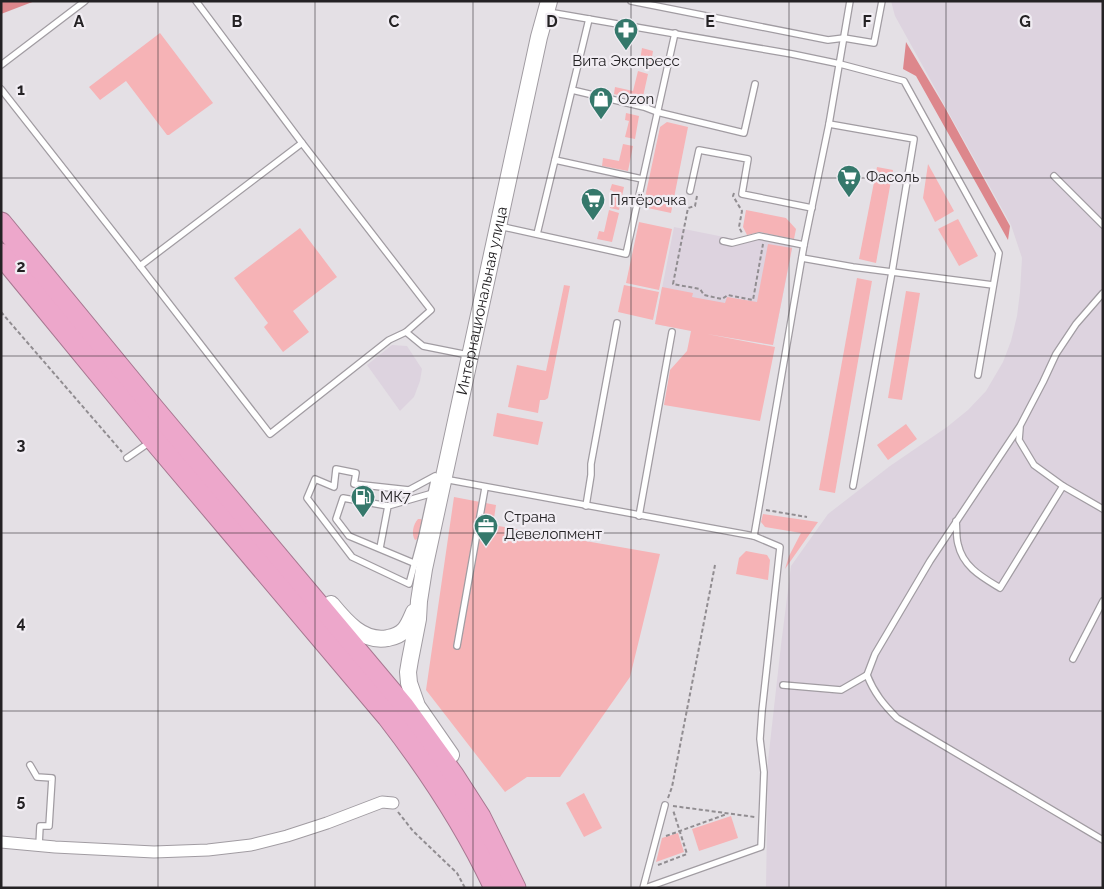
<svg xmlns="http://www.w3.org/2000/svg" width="1104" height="889" font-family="Raleway,sans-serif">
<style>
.built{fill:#ddd3df}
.green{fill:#f6b3b6}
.forest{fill:#dd878c}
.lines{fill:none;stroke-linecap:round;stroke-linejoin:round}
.lane-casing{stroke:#a19ca2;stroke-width:8}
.street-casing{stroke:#a19ca2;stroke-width:13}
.secondary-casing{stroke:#a19ca2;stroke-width:18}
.highway-casing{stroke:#a77891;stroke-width:23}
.path{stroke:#918d91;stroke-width:2;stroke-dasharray:4 2.5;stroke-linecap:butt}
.lane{stroke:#fff;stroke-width:5.5}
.street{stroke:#fff;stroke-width:11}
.secondary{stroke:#fff;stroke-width:16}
.highway{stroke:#eda7cb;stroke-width:21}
.grid{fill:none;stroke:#242224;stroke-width:1;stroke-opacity:0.55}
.labels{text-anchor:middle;stroke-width:4.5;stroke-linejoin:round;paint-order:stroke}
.poi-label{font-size:15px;fill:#242224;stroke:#f1edf3;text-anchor:start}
.street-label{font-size:15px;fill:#242224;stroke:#f1edf3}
.grid-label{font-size:16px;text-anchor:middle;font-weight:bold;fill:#242224;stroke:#f1edf3;stroke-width:4.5;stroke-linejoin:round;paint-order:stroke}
</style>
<rect width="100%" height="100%" fill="#e4e0e5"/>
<g class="built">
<polygon points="891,1 1103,1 1103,888 766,888 768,761 781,645 791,566 828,514 890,466 947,427 968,410 986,391 1003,362 1011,341 1017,316 1020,292 1022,258 1011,225 895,16"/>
<polygon points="674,227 734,239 760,232 794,239 773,345 655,324"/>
<polygon points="392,345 407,346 422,369 420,381 414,397 400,411 367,365"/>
</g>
<g class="green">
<polygon points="160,33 213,103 169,135 167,135 126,81 100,100 89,87"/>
<polygon points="642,48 653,51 650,69 639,67"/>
<polygon points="638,71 648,74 642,101 614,94 615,87 633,91"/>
<polygon points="626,113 639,116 635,139 625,137 629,121 625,120"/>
<polygon points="667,122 688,127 671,213 643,207 660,127"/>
<polygon points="623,144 633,146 628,171 602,166 603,158 619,161"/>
<polygon points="928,164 954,211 935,222 923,198"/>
<polygon points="877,167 893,170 876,263 859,259"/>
<polygon points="612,184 624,187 619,210 610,208 613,191 610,190"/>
<polygon points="609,210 619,213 612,242 597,239 599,231 604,232"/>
<polygon points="746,210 786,218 796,229 794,239 760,232 747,235 743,227"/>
<polygon points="958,219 978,256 959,266 938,229"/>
<polygon points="639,222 672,229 659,290 626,283"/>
<polygon points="300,228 337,277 293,311 309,332 283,352 264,327 268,323 234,278"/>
<polygon points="768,244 792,248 773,345 707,334 775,347 760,421 664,405 670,370 687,351 691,331 655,324 662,287 693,293 692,297 725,303 727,297 757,302"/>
<polygon points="857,278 872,281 835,493 819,490"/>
<polygon points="564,285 570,286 548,398 545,400 540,400 538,413 508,407 517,365 546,371"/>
<polygon points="624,285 659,292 653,320 618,312"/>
<polygon points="906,291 920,293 902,400 888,398"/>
<polygon points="497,413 543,422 538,445 493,436"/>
<polygon points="906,424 917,439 888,460 877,445"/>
<polygon points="454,497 496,505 493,525 660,554 630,677 560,777 527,777 505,792 426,690"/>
<polygon points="763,514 818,522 785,569 789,556 801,533 765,527 761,522"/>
<path d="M418,519H421L423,521L420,538L415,540C411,535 413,524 418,519Z"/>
<polygon points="746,551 767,555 770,560 768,580 736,574 739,558"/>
<polygon points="584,793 602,828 584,837 566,803"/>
<polygon points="731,816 738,838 699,851 692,829"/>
<polygon points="678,833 684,852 656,862 662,838"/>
</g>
<g class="forest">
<polygon points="1,1 35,1 1,14"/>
<polygon points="906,42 944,106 1010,226 1008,240 916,76 903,69"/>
</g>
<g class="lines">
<defs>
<g id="lane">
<polyline points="196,1 302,143 431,310 406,332 423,346 468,355"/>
<polyline points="631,1 828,40 844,38 874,43 882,1"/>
<polyline points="548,12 792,54 840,64 904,81 999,253 978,375"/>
<polyline points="1,65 85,1"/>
<polyline points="1,89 140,266"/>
<polyline points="572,90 644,107 657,112 744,133 755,84"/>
<polyline points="829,124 914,139 892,272 853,486"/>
<polyline points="302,143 140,266 270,434 389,340 406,332"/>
<polyline points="555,160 642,179"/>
<polyline points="1054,176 1103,225"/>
<polyline points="690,191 699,150 748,159 742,194 812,208"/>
<polyline points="499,226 626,254 675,33"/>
<polyline points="537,234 589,19"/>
<polyline points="723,241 732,243 759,236 804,245"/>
<polyline points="802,258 853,267 993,285"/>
<path d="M1103,293L1076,324L1056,354L1043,382L1020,426L930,561L875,654L867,675C874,693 884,705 897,718L1103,840"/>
<polyline points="1020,428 1019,440 1034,465 1063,486 1103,509"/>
<polyline points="127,458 150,442"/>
<polygon points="336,469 356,473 354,484 409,490 435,476 422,536 409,584 352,557 307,498 315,479 334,487"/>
<polyline points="444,479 754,536 780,547 762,711 760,739 764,772 761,847 645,888"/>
<polyline points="388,506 343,498 336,519 349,536 416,564"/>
<polyline points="586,506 591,475 591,464 617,323"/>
<polyline points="639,516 672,332"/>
<path d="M956,521C957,529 956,537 958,544C963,567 982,577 1000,588L1063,486"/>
<polyline points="754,536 804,245 829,124 850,1"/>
<polyline points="380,548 388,506 433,493"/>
<polyline points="457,646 485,488"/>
<polyline points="1073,659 1103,601"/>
<polyline points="783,685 841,690 867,675"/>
<polyline points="30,765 37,777 52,778 49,826 40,826 39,845"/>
<polyline points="643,888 665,805"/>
</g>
<polyline id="street" points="1,842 55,847 154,852 208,850 251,845 287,836 327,823 382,802 393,803"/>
<g id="secondary">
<path d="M331,604C345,621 363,643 388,638C405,635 408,626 414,612"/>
<path id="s1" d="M451,755L417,706L409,683L408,672L410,660L418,619L419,601L424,569L539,37L549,1"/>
</g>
<g id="highway">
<polyline points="1,223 153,408 403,706 453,775 480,817 515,888"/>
<path d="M1,254L153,439L388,717C429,770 466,826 495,888"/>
</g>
</defs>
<use href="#lane" class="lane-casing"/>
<use href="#street" class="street-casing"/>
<use href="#secondary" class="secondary-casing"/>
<use href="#highway" class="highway-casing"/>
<g class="path">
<polyline points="734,193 733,196 742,211 739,227 742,233"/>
<polyline points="697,196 695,206 688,208 673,284 700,289 704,295 722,299 728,295 753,300 763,244"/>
<polyline points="1,312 122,452"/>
<polyline points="766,510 807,517"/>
<polyline points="668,798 672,787 715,565"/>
<polyline points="673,806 755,817"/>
<polyline points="398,812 413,831 457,873 465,888"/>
<polyline points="666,836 727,814"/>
<polyline points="658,865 687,854 673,810"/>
</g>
<use href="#lane" class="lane"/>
<use href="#street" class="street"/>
<use href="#secondary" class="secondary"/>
<use href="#highway" class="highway"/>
</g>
<path class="grid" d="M158,1V888M315,1V888M473,1V888M631,1V888M789,1V888M946,1V888M1,178H1103M1,356H1103M1,533H1103M1,711H1103"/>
<defs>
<symbol id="pharmacy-pin" viewBox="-11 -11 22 30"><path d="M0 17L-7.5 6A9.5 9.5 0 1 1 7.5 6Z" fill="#35786b" stroke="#f1edf3"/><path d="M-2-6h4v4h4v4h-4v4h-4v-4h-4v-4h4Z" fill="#fff"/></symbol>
<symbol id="shop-pin" viewBox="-11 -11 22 30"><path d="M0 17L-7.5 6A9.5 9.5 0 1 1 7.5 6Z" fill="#35786b" stroke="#f1edf3"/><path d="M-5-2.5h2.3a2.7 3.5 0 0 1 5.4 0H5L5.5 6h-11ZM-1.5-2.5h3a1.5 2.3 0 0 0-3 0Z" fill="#fff"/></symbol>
<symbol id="supermarket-pin" viewBox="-11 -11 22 30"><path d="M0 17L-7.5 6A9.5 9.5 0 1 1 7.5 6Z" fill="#35786b" stroke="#f1edf3"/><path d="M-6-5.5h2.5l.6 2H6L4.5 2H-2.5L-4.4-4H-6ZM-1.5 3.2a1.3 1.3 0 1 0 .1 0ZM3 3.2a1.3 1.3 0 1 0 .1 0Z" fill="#fff"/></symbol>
<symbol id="fuel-pin" viewBox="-11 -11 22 30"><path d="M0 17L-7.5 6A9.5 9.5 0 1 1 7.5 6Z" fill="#35786b" stroke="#f1edf3"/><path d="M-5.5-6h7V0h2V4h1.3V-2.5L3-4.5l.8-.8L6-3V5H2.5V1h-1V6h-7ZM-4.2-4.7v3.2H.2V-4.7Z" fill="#fff"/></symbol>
<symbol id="office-pin" viewBox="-11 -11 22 30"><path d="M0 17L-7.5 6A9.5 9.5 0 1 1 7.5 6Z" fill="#35786b" stroke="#f1edf3"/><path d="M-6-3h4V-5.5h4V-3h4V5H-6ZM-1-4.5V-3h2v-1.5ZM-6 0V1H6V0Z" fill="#fff"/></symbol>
</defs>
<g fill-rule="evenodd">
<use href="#pharmacy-pin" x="612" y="16" width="28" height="38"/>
<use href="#shop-pin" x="587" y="85" width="28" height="38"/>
<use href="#supermarket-pin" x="835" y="163" width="28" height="38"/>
<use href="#supermarket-pin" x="579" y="186" width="28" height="38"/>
<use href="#fuel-pin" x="349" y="483" width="28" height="38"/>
<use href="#office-pin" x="472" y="512" width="28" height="38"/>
</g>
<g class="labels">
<g class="poi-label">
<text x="626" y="66" text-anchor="middle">Вита Экспресс</text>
<text x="618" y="104">Ozon</text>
<text x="866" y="182">Фасоль</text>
<text x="610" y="205">Пятёрочка</text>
<text x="380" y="502">МК7</text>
<text x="504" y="522">Страна<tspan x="504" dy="17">Девелопмент</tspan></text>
</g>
<g class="street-label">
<text dy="5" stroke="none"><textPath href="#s1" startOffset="474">Интернациональная улица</textPath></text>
</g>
</g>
<g class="grid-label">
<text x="79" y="27">A</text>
<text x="237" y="27">B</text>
<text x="394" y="27">C</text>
<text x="552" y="27">D</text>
<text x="710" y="27">E</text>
<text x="867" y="27">F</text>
<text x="1025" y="27">G</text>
<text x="21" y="95">1</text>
<text x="21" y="272">2</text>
<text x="21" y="450">3</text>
<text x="21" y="628">4</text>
<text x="21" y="806">5</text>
</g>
<rect width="1104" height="889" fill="none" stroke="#242224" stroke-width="5"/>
</svg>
